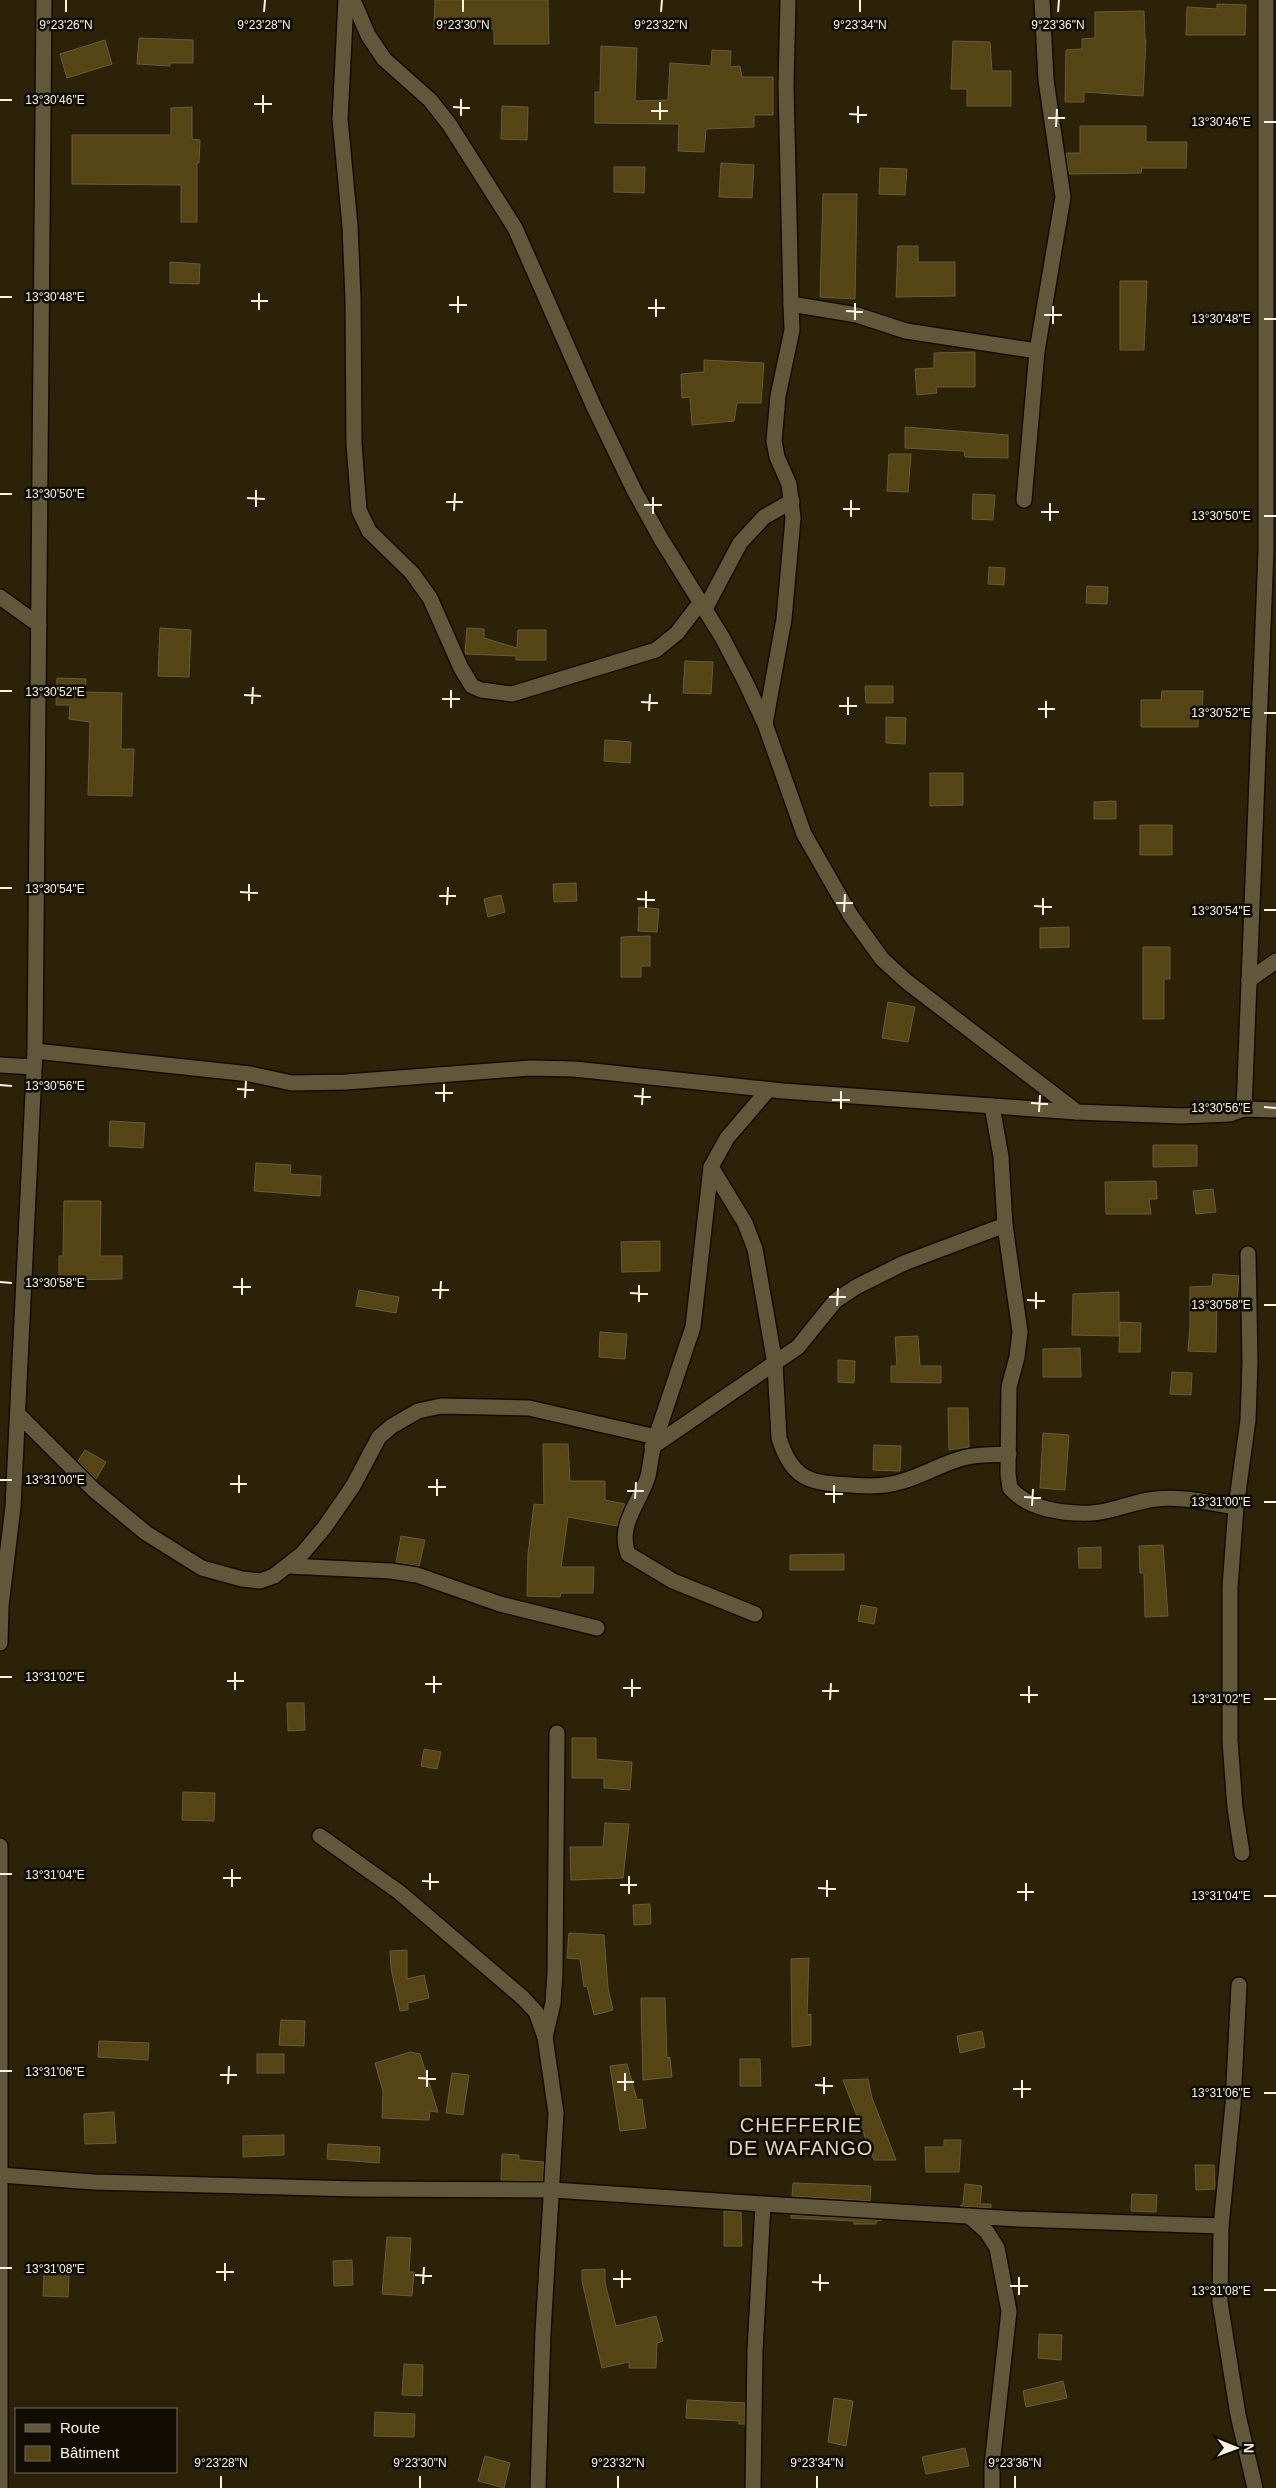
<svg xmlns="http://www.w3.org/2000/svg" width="1276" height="2488" font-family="Helvetica,sans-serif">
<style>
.building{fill:#554514;stroke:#665b40}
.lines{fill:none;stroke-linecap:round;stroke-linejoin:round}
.minor-casing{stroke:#140b00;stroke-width:18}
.minor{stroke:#61573b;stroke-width:15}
.ticks{fill:none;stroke:#faf4e4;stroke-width:2}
.labels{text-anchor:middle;stroke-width:5;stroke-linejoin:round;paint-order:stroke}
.quarter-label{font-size:20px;letter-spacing:1px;fill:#e0d4b4;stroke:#100c03}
.ticks-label{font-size:12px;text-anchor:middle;fill:#faf4e4;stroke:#100c03;stroke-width:5;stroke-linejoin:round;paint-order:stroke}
</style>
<rect width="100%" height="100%" fill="#2c2207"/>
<g class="building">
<polygon points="435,0 548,0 549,44 494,44 494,29 434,28"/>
<polygon points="1217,4 1246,5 1245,35 1186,35 1187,7 1217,9"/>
<polygon points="1144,11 1145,40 1146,40 1143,96 1084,92 1084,102 1065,102 1066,50 1082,49 1082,39 1095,38 1095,12"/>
<polygon points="139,38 193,40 193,63 170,63 170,66 137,64"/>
<polygon points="105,40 112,64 67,78 60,54"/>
<polygon points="953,41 990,42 992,71 1011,71 1011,106 967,106 967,89 951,89"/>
<polygon points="601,46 637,48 635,101 668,100 670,63 711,66 712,50 731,51 730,67 740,66 742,77 773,77 773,115 754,115 754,127 706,129 704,152 678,151 679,124 595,123 595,92 600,92"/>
<polygon points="502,106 528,107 527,140 501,139"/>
<polygon points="192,107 192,139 200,140 199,163 197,163 197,222 181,222 181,185 72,184 72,135 171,135 171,108"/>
<polygon points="1080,126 1146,126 1146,142 1187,142 1186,168 1142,168 1141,173 1069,174 1066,153 1080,153"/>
<polygon points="721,163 754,165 752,198 719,197"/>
<polygon points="614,167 645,167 644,193 614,192"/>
<polygon points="880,168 907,169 905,195 879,194"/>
<polygon points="823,194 857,194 855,299 820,297"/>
<polygon points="898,246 918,246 918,262 955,262 955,296 896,297"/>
<polygon points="170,262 200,264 199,284 170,283"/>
<polygon points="1120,281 1147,281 1144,350 1120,350"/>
<polygon points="975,352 975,387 936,387 937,393 917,395 915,369 934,368 934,353"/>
<polygon points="704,360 764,363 761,403 737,403 734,421 692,425 690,397 682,398 681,374 704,372"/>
<polygon points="905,427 1008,435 1008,458 965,457 964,451 905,448"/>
<polygon points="889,454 911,454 908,492 887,491"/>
<polygon points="973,494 995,495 993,520 972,519"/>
<polygon points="989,567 1005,568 1004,585 988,584"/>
<polygon points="1087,586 1108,587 1107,604 1086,603"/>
<polygon points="160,628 191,630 189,677 158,676"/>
<polygon points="467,628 484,629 484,638 517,648 518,630 546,630 546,660 516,660 516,656 465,654"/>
<polygon points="685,661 713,662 711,694 683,693"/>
<polygon points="57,678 86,679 85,692 122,693 121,749 134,749 132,796 88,795 90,722 69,719 70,705 56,705"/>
<polygon points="865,686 893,686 893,703 866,703"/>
<polygon points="1162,691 1203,691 1202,717 1198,717 1198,727 1141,727 1141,700 1161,700"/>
<polygon points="886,717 906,718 905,744 886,743"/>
<polygon points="605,740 631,742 630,763 604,761"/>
<polygon points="930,773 963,773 963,805 930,806"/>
<polygon points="1116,801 1116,819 1094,819 1094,802"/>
<rect x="1140" y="825" width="32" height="30"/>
<polygon points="576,883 577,901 554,902 553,884"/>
<polygon points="501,895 505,912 488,917 484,899"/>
<polygon points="639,907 659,909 657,932 638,931"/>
<polygon points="1069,927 1069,947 1040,948 1040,928"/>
<polygon points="650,936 650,966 641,966 641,977 621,977 621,937"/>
<polygon points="1143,947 1170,947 1170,979 1164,979 1164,1019 1143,1019"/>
<polygon points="888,1002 915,1007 908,1042 882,1038"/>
<polygon points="110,1121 145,1123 143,1148 109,1146"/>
<polygon points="1153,1145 1197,1145 1197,1166 1153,1167"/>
<polygon points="256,1163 291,1165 290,1174 321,1176 320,1196 254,1191"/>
<polygon points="1156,1181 1157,1199 1149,1199 1151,1214 1106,1214 1105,1182"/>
<polygon points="1213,1189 1216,1212 1196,1214 1193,1191"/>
<polygon points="64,1201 101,1201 100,1256 122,1256 122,1279 59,1280 59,1256 63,1256"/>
<polygon points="660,1241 660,1271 622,1272 621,1242"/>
<polygon points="1213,1274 1239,1276 1237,1300 1217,1298 1216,1352 1188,1351 1190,1326 1190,1287 1212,1286"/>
<polygon points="359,1290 399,1297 396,1313 356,1306"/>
<polygon points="1119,1292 1119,1336 1072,1335 1073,1294"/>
<polygon points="1120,1322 1141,1323 1140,1352 1119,1352"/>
<polygon points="600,1332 627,1334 625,1359 599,1357"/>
<polygon points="918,1336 920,1366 941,1366 941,1383 891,1382 891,1366 897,1366 895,1337"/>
<polygon points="1080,1348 1081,1377 1043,1377 1043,1349"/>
<polygon points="838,1360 855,1361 854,1383 838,1382"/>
<polygon points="1172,1372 1192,1373 1191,1395 1170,1394"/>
<polygon points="948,1408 968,1408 969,1447 949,1450"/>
<polygon points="1043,1433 1069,1435 1065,1490 1040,1488"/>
<polygon points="543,1444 568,1444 570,1481 605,1481 605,1500 625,1504 617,1526 568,1517 561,1567 594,1567 593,1593 561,1593 560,1597 527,1596 528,1554 534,1504 544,1505"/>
<polygon points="874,1445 901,1446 900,1471 873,1470"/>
<polygon points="85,1450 106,1462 96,1479 78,1461"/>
<polygon points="401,1536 425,1540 419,1566 396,1562"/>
<polygon points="1163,1545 1168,1616 1145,1617 1144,1573 1140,1573 1139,1546"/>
<polygon points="1101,1547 1101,1568 1079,1568 1078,1548"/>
<polygon points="844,1554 844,1570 790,1570 790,1555"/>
<polygon points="861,1605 877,1608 874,1624 858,1621"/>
<polygon points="287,1703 304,1703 305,1730 288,1731"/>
<polygon points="572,1738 596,1738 596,1759 632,1762 630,1790 604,1788 604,1778 572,1778"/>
<polygon points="424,1749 441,1752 437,1769 421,1766"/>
<polygon points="183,1792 215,1793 214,1821 182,1820"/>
<polygon points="605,1823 629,1824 623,1878 571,1880 570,1847 603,1847"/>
<polygon points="650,1904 651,1924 634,1925 633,1905"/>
<polygon points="569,1933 604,1935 608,1988 613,2010 594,2015 587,1986 584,1987 580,1959 567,1958"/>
<polygon points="407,1950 407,1979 424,1975 429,1998 408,2003 408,2010 400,2011 391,1968 390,1951"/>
<polygon points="809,1958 807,2015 811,2014 811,2045 792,2047 791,1959"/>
<polygon points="641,1998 665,1998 667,2058 670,2057 672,2077 643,2080"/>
<polygon points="281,2020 305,2021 304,2046 279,2045"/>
<polygon points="982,2031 985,2047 960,2053 957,2036"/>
<polygon points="99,2041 149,2043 148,2060 98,2057"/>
<polygon points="410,2052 420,2054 438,2112 430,2111 429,2120 382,2118 383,2091 375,2063"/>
<rect x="257" y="2054" width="27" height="19"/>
<polygon points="740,2059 760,2059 761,2086 740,2086"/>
<polygon points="627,2064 637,2100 642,2099 646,2128 620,2131 610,2066"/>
<polygon points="452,2073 469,2075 463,2115 446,2113"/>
<polygon points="868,2079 872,2098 896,2160 874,2160 843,2080"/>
<polygon points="114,2112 116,2143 85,2144 84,2114"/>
<polygon points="284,2135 284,2155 243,2157 243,2136"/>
<polygon points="944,2140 961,2140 959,2172 926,2172 925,2147 944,2147"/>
<polygon points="328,2144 380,2147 379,2163 327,2159"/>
<polygon points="502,2154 519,2155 519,2160 544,2162 543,2181 501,2180"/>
<polygon points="1195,2165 1214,2165 1215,2189 1196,2190"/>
<polygon points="793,2183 871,2186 870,2201 792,2196"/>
<polygon points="965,2184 982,2186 980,2204 991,2204 991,2208 960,2206 963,2204"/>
<polygon points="1132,2194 1157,2195 1156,2212 1131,2211"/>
<polygon points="724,2211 741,2212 742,2246 724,2246"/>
<polygon points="791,2215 882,2220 876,2221 876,2224 854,2224 854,2221 791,2218"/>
<polygon points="387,2237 411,2238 409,2272 414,2272 412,2296 382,2294"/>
<polygon points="352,2260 353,2285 334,2286 333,2261"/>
<polygon points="605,2269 605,2283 616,2326 656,2316 663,2341 657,2343 656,2368 629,2368 629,2362 602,2368 582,2281 582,2270"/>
<polygon points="44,2273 69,2274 68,2297 43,2296"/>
<polygon points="1039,2334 1062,2335 1061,2360 1038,2358"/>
<polygon points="404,2364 423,2365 422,2396 402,2395"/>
<polygon points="1063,2381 1067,2398 1026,2407 1023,2391"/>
<polygon points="834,2398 853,2401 846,2446 828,2442"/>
<polygon points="687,2400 745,2403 745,2424 739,2424 739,2421 686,2418"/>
<polygon points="375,2412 415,2414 414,2437 374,2436"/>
<polygon points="965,2448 969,2466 926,2474 922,2457"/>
<polygon points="485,2456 510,2463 504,2488 478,2481"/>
</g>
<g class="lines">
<defs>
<g id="minor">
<polyline points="346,0 340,119 350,226 353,299 354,444 359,510 369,531 412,573 430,598 461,668 472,686 481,690 512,694 656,650 677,633 700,603"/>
<polyline points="353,0 368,35 384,59 430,100 449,124 515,228 594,407 634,490 661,539 722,637 745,681 765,724 804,834 851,916 882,959 906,981 1077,1112"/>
<polyline points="788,0 786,86 791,304 857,315 906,331 1037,351"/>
<polyline points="1024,500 1037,351 1063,197 1046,80 1042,0"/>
<polyline points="0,597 39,625"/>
<polyline points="705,609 740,543 764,517 792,501"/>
<polyline points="765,724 784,619 793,518 789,484 777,457 774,441 778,396 792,330 791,304"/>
<polyline points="1249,980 1276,961"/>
<polyline points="35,1051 250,1074 292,1083 346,1082 530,1068 574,1069 783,1091 1077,1112 1181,1116 1230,1114 1244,1109 1276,1110"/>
<polyline points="0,1065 34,1067"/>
<polyline points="1244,1109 1266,550 1266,0"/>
<path d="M711,1167L745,1223L755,1249L775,1364L779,1438C792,1480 810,1483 850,1485C865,1486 881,1487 896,1483C919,1478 940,1464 963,1458C977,1454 994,1455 1009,1454"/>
<path d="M1005,1225L1020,1332L1017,1357L1009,1387L1008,1474L1010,1488C1029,1510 1065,1514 1092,1513C1113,1512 1134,1501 1156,1499C1182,1496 1210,1503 1236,1507L1248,1420L1250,1362L1248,1254"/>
<polyline points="18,1414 94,1490 146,1533 202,1568 242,1579 260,1581 274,1576 302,1554 324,1528 353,1486 379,1437 392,1426 418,1411 441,1406 529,1408 656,1437 693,1327 711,1167 727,1138 768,1090"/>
<path d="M656,1438C651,1450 651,1464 648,1476C640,1503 617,1524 628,1554L673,1581L755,1614"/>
<polyline points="652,1447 798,1347 835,1301 856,1287 904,1263 1005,1225 1001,1157 992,1106"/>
<polyline points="1236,1507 1230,1587 1230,1741 1235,1808 1242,1853"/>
<polyline points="288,1566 391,1571 417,1575 500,1604 597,1628"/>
<polyline points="0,1643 1,1606 13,1507 35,1051 44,0"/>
<polyline points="320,1836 399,1892 523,1998 536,2012 545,2037 556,2113 543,2332 538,2488"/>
<polyline points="0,1846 0,2488"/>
<polyline points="545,2037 553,2003 555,1973 557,1733"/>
<polyline points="0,2175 94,2182 356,2189 553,2190 763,2204"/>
<polyline points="969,2216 987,2232 997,2248 1009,2311 992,2465 992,2488"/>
<polyline points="1221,2226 1233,2104 1239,1985"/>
<polyline points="753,2488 755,2351 763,2204 1018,2219 1221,2226 1220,2302 1238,2415 1255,2488"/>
</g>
</defs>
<use href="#minor" class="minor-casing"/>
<use href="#minor" class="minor"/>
</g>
<path class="ticks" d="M66,12V0M264,12L265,0M463,12V0M661,12L662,0M860,12V0M1058,12L1059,0M0,100H12M254,104H272M453,107L470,108M651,111H668M263,113V95M849,114L867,115M461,116V99M1048,118H1065M660,120V102M1264,122H1276M858,123V106M1056,127L1057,109M0,297H12M251,301H268M449,305H467M648,308H665M259,310V293M846,311L863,312M458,313V296M1044,315H1062M656,317V299M1264,319H1276M855,320V303M1053,324V306M0,494H12M247,498L265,499M446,502H463M644,505H662M256,507V490M843,509H860M454,511L455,493M1041,512H1059M653,514V497M1264,516H1276M851,517V500M1050,521V503M0,691H12M244,695L261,696M442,699H460M641,702L658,703M252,704L253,687M839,706H857M451,708V690M1038,709H1055M649,711L650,694M1264,713H1276M848,715V697M1046,718V701M0,888H12M240,892L258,893M439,896H456M637,899L655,900M249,901V884M836,903H853M447,905L448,887M1034,906L1052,907M646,908V891M1264,910H1276M844,912L845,894M1043,915V898M0,1085L12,1086M237,1089L254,1090M435,1093H453M634,1096L651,1097M245,1098L246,1081M832,1100H850M444,1102V1084M1031,1103L1048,1104M642,1105L643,1088M1264,1107L1276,1108M841,1109V1091M1039,1112L1040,1095M0,1282L12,1283M233,1287H251M432,1290H449M630,1293L648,1294M242,1295V1278M829,1297H846M440,1299L441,1281M1027,1300L1045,1301M639,1302V1285M1264,1305H1276M837,1306L838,1288M1036,1309V1292M0,1480H12M230,1484H247M428,1487H446M627,1491H644M239,1493V1475M825,1494H843M437,1496V1479M1024,1497L1041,1498M635,1499L636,1482M1264,1502H1276M834,1503V1485M1032,1506L1033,1489M0,1677H12M227,1681H244M425,1684H442M623,1688H641M235,1690V1672M822,1691H839M434,1693V1676M1020,1695H1038M632,1697V1679M1264,1699H1276M830,1700L831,1683M1029,1703V1686M0,1874H12M223,1878H241M422,1881L439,1882M620,1885H637M232,1887V1869M818,1888L836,1889M430,1890V1873M1017,1892H1034M629,1894V1876M1264,1896H1276M827,1897V1880M1026,1901V1883M0,2071H12M220,2075H237M418,2078L436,2079M617,2082H634M228,2084L229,2066M815,2085L833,2086M427,2087V2070M1013,2089H1031M625,2091V2073M1264,2093H1276M824,2094V2077M1022,2098V2080M0,2268H12M216,2272H234M415,2275L432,2276M613,2279H631M225,2281V2263M812,2282L829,2283M423,2284L424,2267M1010,2286H1028M622,2288V2270M1264,2290H1276M820,2291V2274M1019,2295V2277M221,2488V2476M420,2488V2476M618,2488V2476M817,2488V2476M1015,2488V2476"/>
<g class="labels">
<g class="quarter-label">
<text x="801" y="2132">CHEFFERIE<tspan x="801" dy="23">DE WAFANGO</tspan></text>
</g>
</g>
<g class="ticks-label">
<text x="66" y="29">9°23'26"N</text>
<text x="264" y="29">9°23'28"N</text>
<text x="463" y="29">9°23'30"N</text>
<text x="661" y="29">9°23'32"N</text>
<text x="860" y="29">9°23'34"N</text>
<text x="1058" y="29">9°23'36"N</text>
<text x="55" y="104">13°30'46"E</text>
<text x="1221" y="126">13°30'46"E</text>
<text x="55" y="301">13°30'48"E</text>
<text x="1221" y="323">13°30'48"E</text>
<text x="55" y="498">13°30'50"E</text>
<text x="1221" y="520">13°30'50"E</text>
<text x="55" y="696">13°30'52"E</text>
<text x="1221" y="717">13°30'52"E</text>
<text x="55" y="893">13°30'54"E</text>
<text x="1221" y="915">13°30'54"E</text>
<text x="55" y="1090">13°30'56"E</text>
<text x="1221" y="1112">13°30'56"E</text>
<text x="55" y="1287">13°30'58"E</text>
<text x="1221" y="1309">13°30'58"E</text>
<text x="55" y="1484">13°31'00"E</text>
<text x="1221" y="1506">13°31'00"E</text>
<text x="55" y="1681">13°31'02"E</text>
<text x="1221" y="1703">13°31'02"E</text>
<text x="55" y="1879">13°31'04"E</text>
<text x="1221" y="1900">13°31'04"E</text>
<text x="55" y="2076">13°31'06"E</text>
<text x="1221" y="2097">13°31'06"E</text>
<text x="55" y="2273">13°31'08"E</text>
<text x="1221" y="2295">13°31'08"E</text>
<text x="221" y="2467">9°23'28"N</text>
<text x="420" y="2467">9°23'30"N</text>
<text x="618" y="2467">9°23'32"N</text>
<text x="817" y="2467">9°23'34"N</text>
<text x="1015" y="2467">9°23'36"N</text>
</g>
<rect x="15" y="2408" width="162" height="65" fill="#100c03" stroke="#6e695d"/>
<rect x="25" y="2424" width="25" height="8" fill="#61573b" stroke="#6e695d"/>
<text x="60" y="2433" font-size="15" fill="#faf4e4">Route</text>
<rect x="25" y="2446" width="25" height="15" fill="#554514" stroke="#6e695d"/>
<text x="60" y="2458" font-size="15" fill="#faf4e4">Bâtiment</text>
<g transform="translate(1236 2448) rotate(91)" stroke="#100c03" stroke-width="4" paint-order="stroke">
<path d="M0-4L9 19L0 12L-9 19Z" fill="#faf4e4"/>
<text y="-8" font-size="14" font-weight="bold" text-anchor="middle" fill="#faf4e4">N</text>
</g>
</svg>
